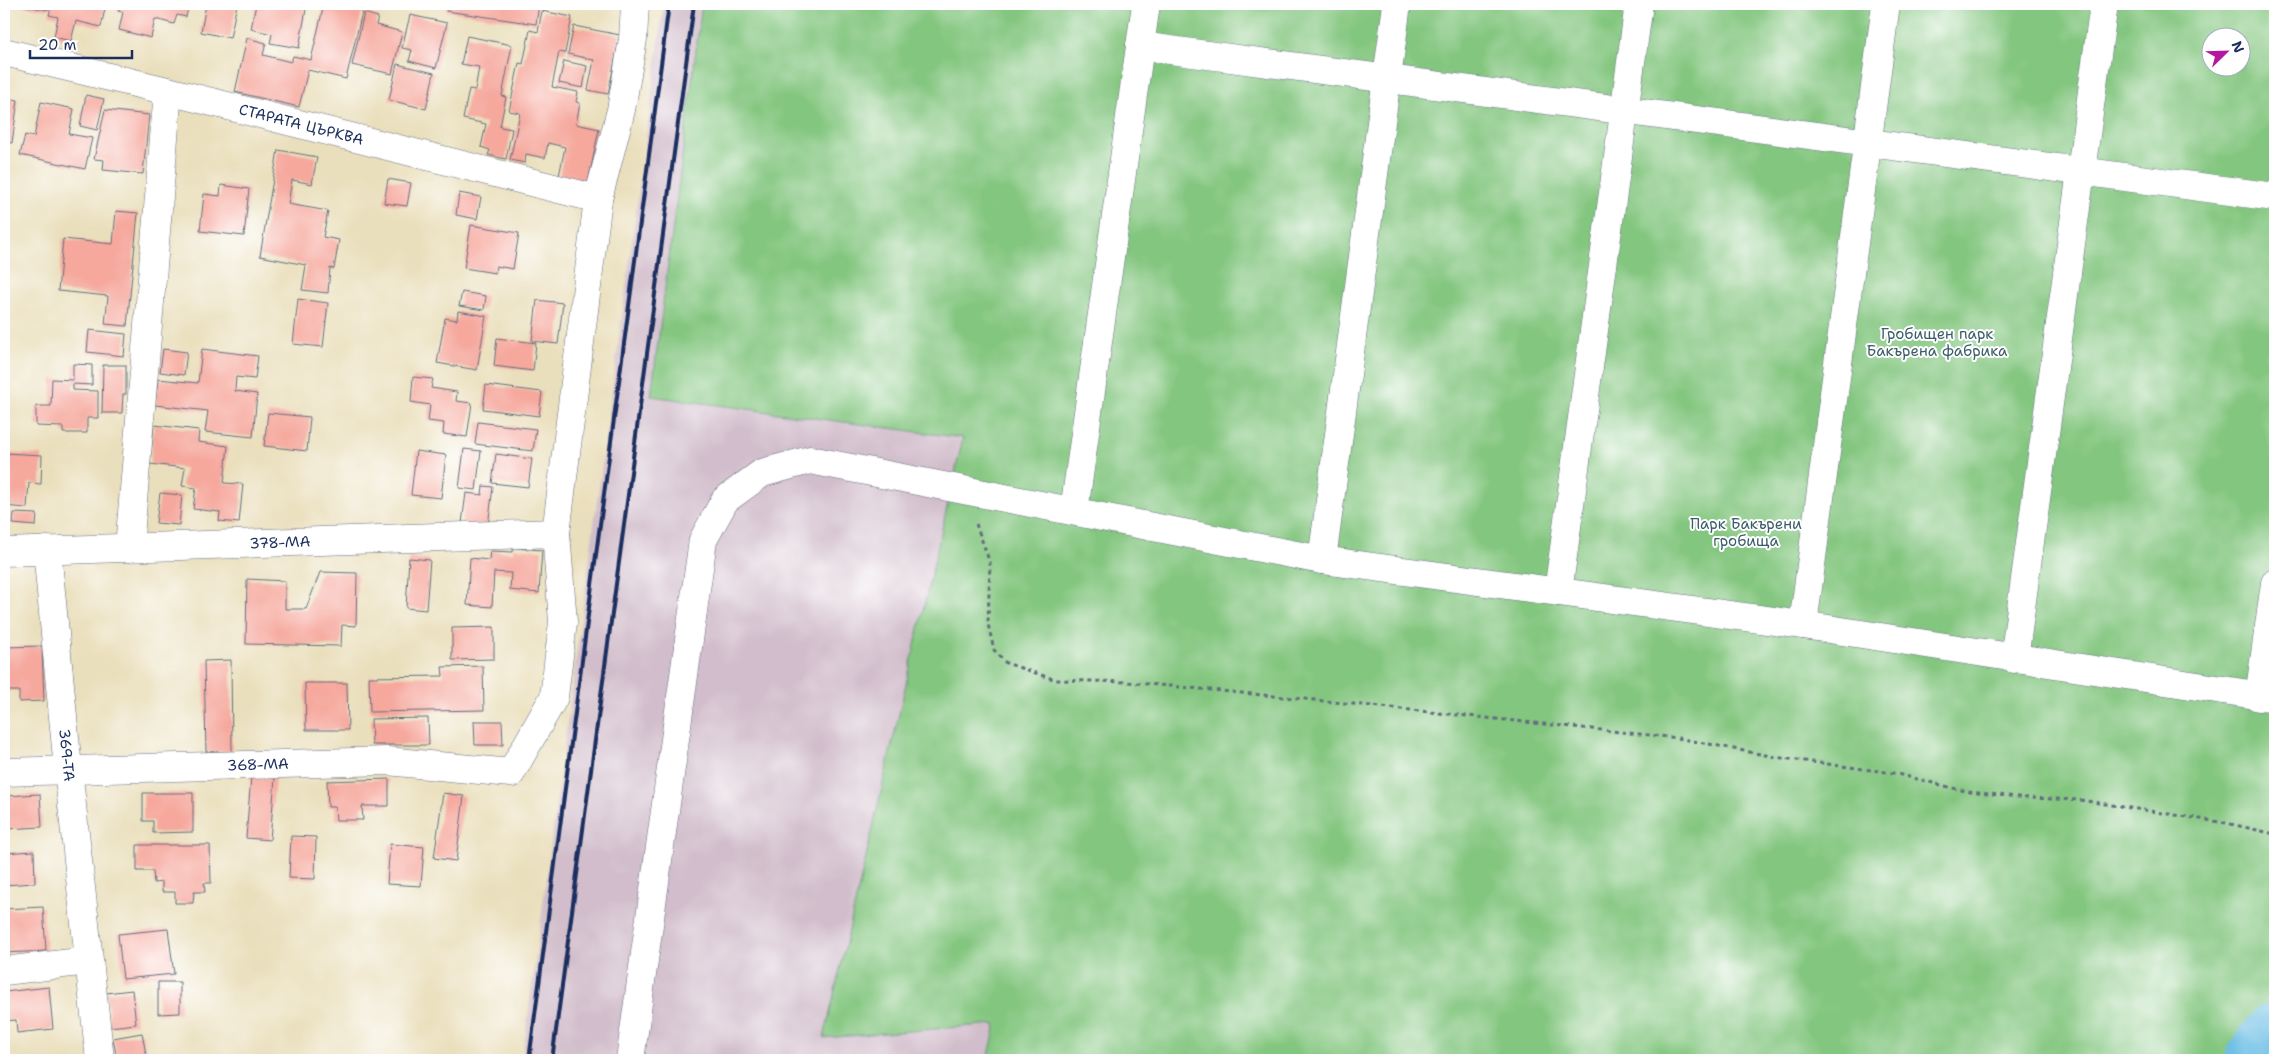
<svg xmlns="http://www.w3.org/2000/svg" width="2279" height="1064" font-family="'Shantell Sans',sans-serif">
<style>
.industrial{fill:#d1bdcb}
.green{fill:#83c67f;stroke:#4f7a6e;fill-rule:evenodd}
.lines{fill:none;stroke-linecap:round;stroke-linejoin:round}
.river{stroke:#67bce4;stroke-width:61}
.building{fill:#f6a89d}
.minor-casing{stroke:#636d7f;stroke-width:29}
.path{stroke:#636d7f;stroke-width:3;stroke-dasharray:4 4;stroke-linecap:butt}
.minor{stroke:#fff;stroke-width:28}
.rail{stroke:#1b2f5e;stroke-width:4}
.labels{text-anchor:middle;stroke-width:4;stroke-linejoin:round;paint-order:stroke}
.street-label{font-size:15px;fill:#1b2f5e;stroke:#fff}
.park-label{font-size:15px;fill:#3a5c68;stroke:#fff}
</style>
<rect width="100%" height="100%" fill="#fff"/>
<filter id="ink" filterUnits="userSpaceOnUse"><feTurbulence type="fractalNoise" baseFrequency=".02" numOctaves="2"/><feDisplacementMap in="SourceGraphic" scale="10" xChannelSelector="R" yChannelSelector="G"/><feConvolveMatrix kernelMatrix="1 2 1 2 8 2 1 2 1" color-interpolation-filters="sRGB"/></filter>
<filter id="wash" filterUnits="userSpaceOnUse"><feTurbulence type="fractalNoise" baseFrequency=".0096" numOctaves="4" result="noise"/><feDisplacementMap in="SourceGraphic" scale="20" xChannelSelector="R" yChannelSelector="G"/><feGaussianBlur stdDeviation="1.12" result="paint"/><feColorMatrix in="noise" values="0 0 0 0 0 0 0 0 0 0 0 0 0 0 0 0 0 1.4 0 .05"/><feComposite in="paint" operator="in"/></filter>
<g filter="url(#wash)">
<rect width="100%" height="100%" fill="#eadfbc"/>
<polygon class="industrial" points="664,4 702,4 651,396 963,438 824,1038 996,1024 988,1060 522,1060"/>
<path class="green" d="M702,4H2275V1060H988L996,1024L824,1038L963,438L651,396ZM2212,38H2242V68H2212Z"/>
<g class="lines">
<polyline class="river" points="2256,1060 2275,1033"/>
</g>
<g id="blocks">
<g class="building">
<polygon points="14,4 49,4 48,10"/>
<polygon points="52,4 106,4 101,27 76,21 71,41 54,37 58,17 49,15"/>
<polygon points="120,4 189,4 186,17 177,15 174,24 155,19 151,38 119,30 123,12 118,11"/>
<polygon points="206,4 237,4 230,38 201,32"/>
<polygon points="256,4 307,4 299,48 270,43 272,34 251,29"/>
<polygon points="324,4 364,4 346,79 308,70 299,107 235,92 247,38 266,43 263,55 291,62 293,56 311,60"/>
<polygon points="447,4 539,4 536,24 446,11"/>
<polygon points="542,11 572,17 565,53 559,52 552,87 578,92 576,102 580,103 576,124 599,129 588,182 559,176 565,147 548,143 545,158 526,154 525,163 510,160 520,113 509,111 519,63 523,64 530,30 538,32"/>
<polygon points="364,13 378,17 376,25 402,32 392,74 352,65"/>
<polygon points="410,15 447,23 436,68 409,61 412,50 402,48"/>
<polygon points="574,26 620,35 608,94 588,90 594,60 568,54"/>
<polygon points="467,36 512,45 502,96 506,97 500,127 512,129 506,159 488,155 490,150 481,147 486,124 463,119 469,89 475,90 479,67 461,64"/>
<polygon points="564,61 587,66 583,88 559,83"/>
<polygon points="397,64 434,73 426,109 389,100"/>
<polygon points="86,95 104,99 97,130 80,126"/>
<polygon points="4,98 18,100 12,143 4,142"/>
<polygon points="41,102 74,109 69,134 92,138 85,169 20,155 25,135 34,137"/>
<polygon points="105,110 149,115 143,174 103,170 104,160 94,159"/>
<polygon points="278,150 317,157 312,184 292,180 288,204 328,211 323,237 339,240 334,269 330,268 328,293 302,290 306,265 260,256"/>
<polygon points="388,179 411,183 407,206 384,203"/>
<polygon points="221,185 249,189 244,236 200,231 204,194 220,196"/>
<polygon points="459,193 481,197 477,219 456,215"/>
<polygon points="116,211 138,213 127,326 105,324 108,296 58,291 63,239 113,244"/>
<polygon points="471,225 519,233 513,269 496,266 495,273 464,268"/>
<polygon points="462,292 486,296 484,310 459,306"/>
<polygon points="298,299 328,303 323,347 293,344"/>
<polygon points="537,300 563,303 558,344 532,341"/>
<polygon points="458,311 486,316 477,370 437,363 445,318 457,320"/>
<polygon points="89,330 126,334 124,356 87,352"/>
<polygon points="497,338 536,343 533,371 494,366"/>
<polygon points="163,349 187,352 184,375 160,372"/>
<polygon points="202,349 258,356 255,379 236,377 235,391 257,394 253,437 205,432 208,411 155,405 158,379 198,383"/>
<polygon points="73,364 92,365 92,385 73,384 73,390 98,391 98,418 87,418 87,433 63,433 63,427 36,426 36,406 51,406 52,379 73,380"/>
<polygon points="103,365 126,365 126,394 123,394 122,413 102,413"/>
<polygon points="413,377 433,379 431,388 457,392 456,401 472,403 467,437 443,434 444,423 428,421 430,405 411,402"/>
<polygon points="486,385 542,392 539,416 483,409"/>
<polygon points="268,413 310,417 307,451 264,446"/>
<polygon points="478,422 536,429 533,451 475,444"/>
<polygon points="154,425 199,430 198,442 228,446 224,483 243,484 239,523 219,521 220,512 193,509 196,488 182,486 185,468 150,464"/>
<polygon points="464,449 481,451 476,490 459,488"/>
<polygon points="416,451 446,455 441,498 411,495"/>
<polygon points="4,453 42,455 41,484 29,483 27,508 4,506"/>
<polygon points="496,454 532,459 528,487 492,483"/>
<polygon points="483,486 493,487 488,526 462,523 466,493 482,495"/>
<polygon points="160,493 182,495 179,525 156,523"/>
<polygon points="14,513 37,514 36,526 13,524"/>
<polygon points="513,548 542,550 539,593 510,590 511,573 494,572 492,607 467,605 470,558 489,560 490,551 513,552"/>
<polygon points="409,558 430,560 426,610 406,608"/>
<polygon points="320,572 357,573 356,626 342,625 341,646 246,644 247,579 285,581 285,609 306,609"/>
<polygon points="494,627 494,659 452,660 452,628"/>
<polygon points="42,646 44,701 19,702 19,691 4,691 4,647"/>
<polygon points="231,660 232,752 206,752 204,661"/>
<polygon points="483,666 484,710 370,712 369,677 443,676 442,667"/>
<polygon points="305,683 347,683 348,730 306,730"/>
<polygon points="428,718 429,745 372,745 371,719"/>
<polygon points="474,721 502,721 503,745 475,745"/>
<polygon points="251,776 275,778 270,840 246,838"/>
<polygon points="389,779 389,806 362,806 363,820 336,820 335,807 328,807 327,781"/>
<polygon points="143,793 193,793 193,832 153,833 153,821 143,821"/>
<polygon points="443,793 464,796 456,861 434,858"/>
<polygon points="40,794 42,827 6,829 5,796"/>
<polygon points="291,836 316,837 315,879 289,878"/>
<polygon points="390,844 424,847 421,886 387,884"/>
<polygon points="137,845 210,845 211,883 204,883 205,892 194,892 193,903 175,903 175,892 162,892 162,882 154,883 153,871 137,871"/>
<polygon points="34,851 35,883 4,885 4,853"/>
<polygon points="43,907 46,951 4,953 4,909"/>
<polygon points="168,929 174,974 123,979 118,934"/>
<polygon points="158,982 180,982 180,1013 158,1014"/>
<polygon points="49,987 53,1029 17,1033 16,1020 4,1021 4,992"/>
<polygon points="132,990 136,1024 110,1027 106,993"/>
<polygon points="142,1033 147,1060 117,1060 113,1038"/>
</g>
</g>
</g>
<g filter="url(#ink)">
<use href="#blocks" fill-opacity="0" stroke="#636d7f" stroke-width="1"/>
<g class="lines">
<defs>
<g id="minor">
<polyline points="1140,46 2275,197"/>
<path id="s1" d="M4,52L168,91L598,199"/>
<polyline points="1074,511 1146,4"/>
<polyline points="129,548 168,91"/>
<path id="s2" d="M47,550L68,769L100,1060"/>
<path id="s3" d="M4,552L556,533"/>
<polyline points="1322,560 1397,4"/>
<polyline points="1558,592 1639,4"/>
<polyline points="1803,625 1886,4"/>
<polyline points="2014,659 2104,4"/>
<polyline points="2259,697 2275,583"/>
<path id="s4" d="M4,772L387,761L511,773L554,697L563,622L556,533L598,199L621,110L633,39L635,4"/>
<polyline points="4,971 88,961"/>
<polyline points="630,1060 703,540 725,500 762,473 810,460 1322,560 1803,625 2275,698"/>
</g>
</defs>
<use href="#minor" class="minor-casing"/>
<polyline class="path" points="976,524 990,563 988,624 994,650 1006,663 1056,680 1127,682 1305,699 1678,738 1775,757 1893,773 1969,792 2028,798 2080,800 2226,823 2275,834"/>
<use href="#minor" class="minor"/>
<g class="rail">
<polyline points="529,1060 669,4"/>
<polyline points="552,1060 694,4"/>
</g>
</g>
</g>
<g class="labels">
<g class="street-label">
<text dy="5" stroke="none"><textPath href="#s1" startOffset="306">СТАРАТА ЦЪРКВА</textPath></text>
<text dy="5" stroke="none"><textPath href="#s3" startOffset="276">378-МА</textPath></text>
<text dy="5" stroke="none"><textPath href="#s2" startOffset="206">369-ТА</textPath></text>
<text dy="5" stroke="none"><textPath href="#s4" startOffset="254">368-МА</textPath></text>
</g>
<g class="park-label">
<text x="1937" y="339">Гробищен парк<tspan x="1937" dy="17">Бакърена фабрика</tspan></text>
<text x="1746" y="529">Парк Бакърени<tspan x="1746" dy="17">гробища</tspan></text>
</g>
</g>
<rect width="2279" height="1064" fill="none" stroke="#fff" stroke-width="20"/>
<g transform="translate(2226 52) rotate(67)"><circle r="24" fill="#ffffff" stroke="#a4acbf"/>
<path d="M0-4L9 19L0 12L-9 19Z" fill="#b5179e"/>
<text y="-8" font-size="14" font-weight="bold" text-anchor="middle" fill="#1b2f5e">N</text>
</g>
<path d="M30 50v8h102v-8" fill="none" stroke="#1b2f5e" stroke-width="2.5"/>
<text x="38" y="50" font-size="15" fill="#1b2f5e" stroke="#ffffff" stroke-width="4" paint-order="stroke">20 m</text>
</svg>
